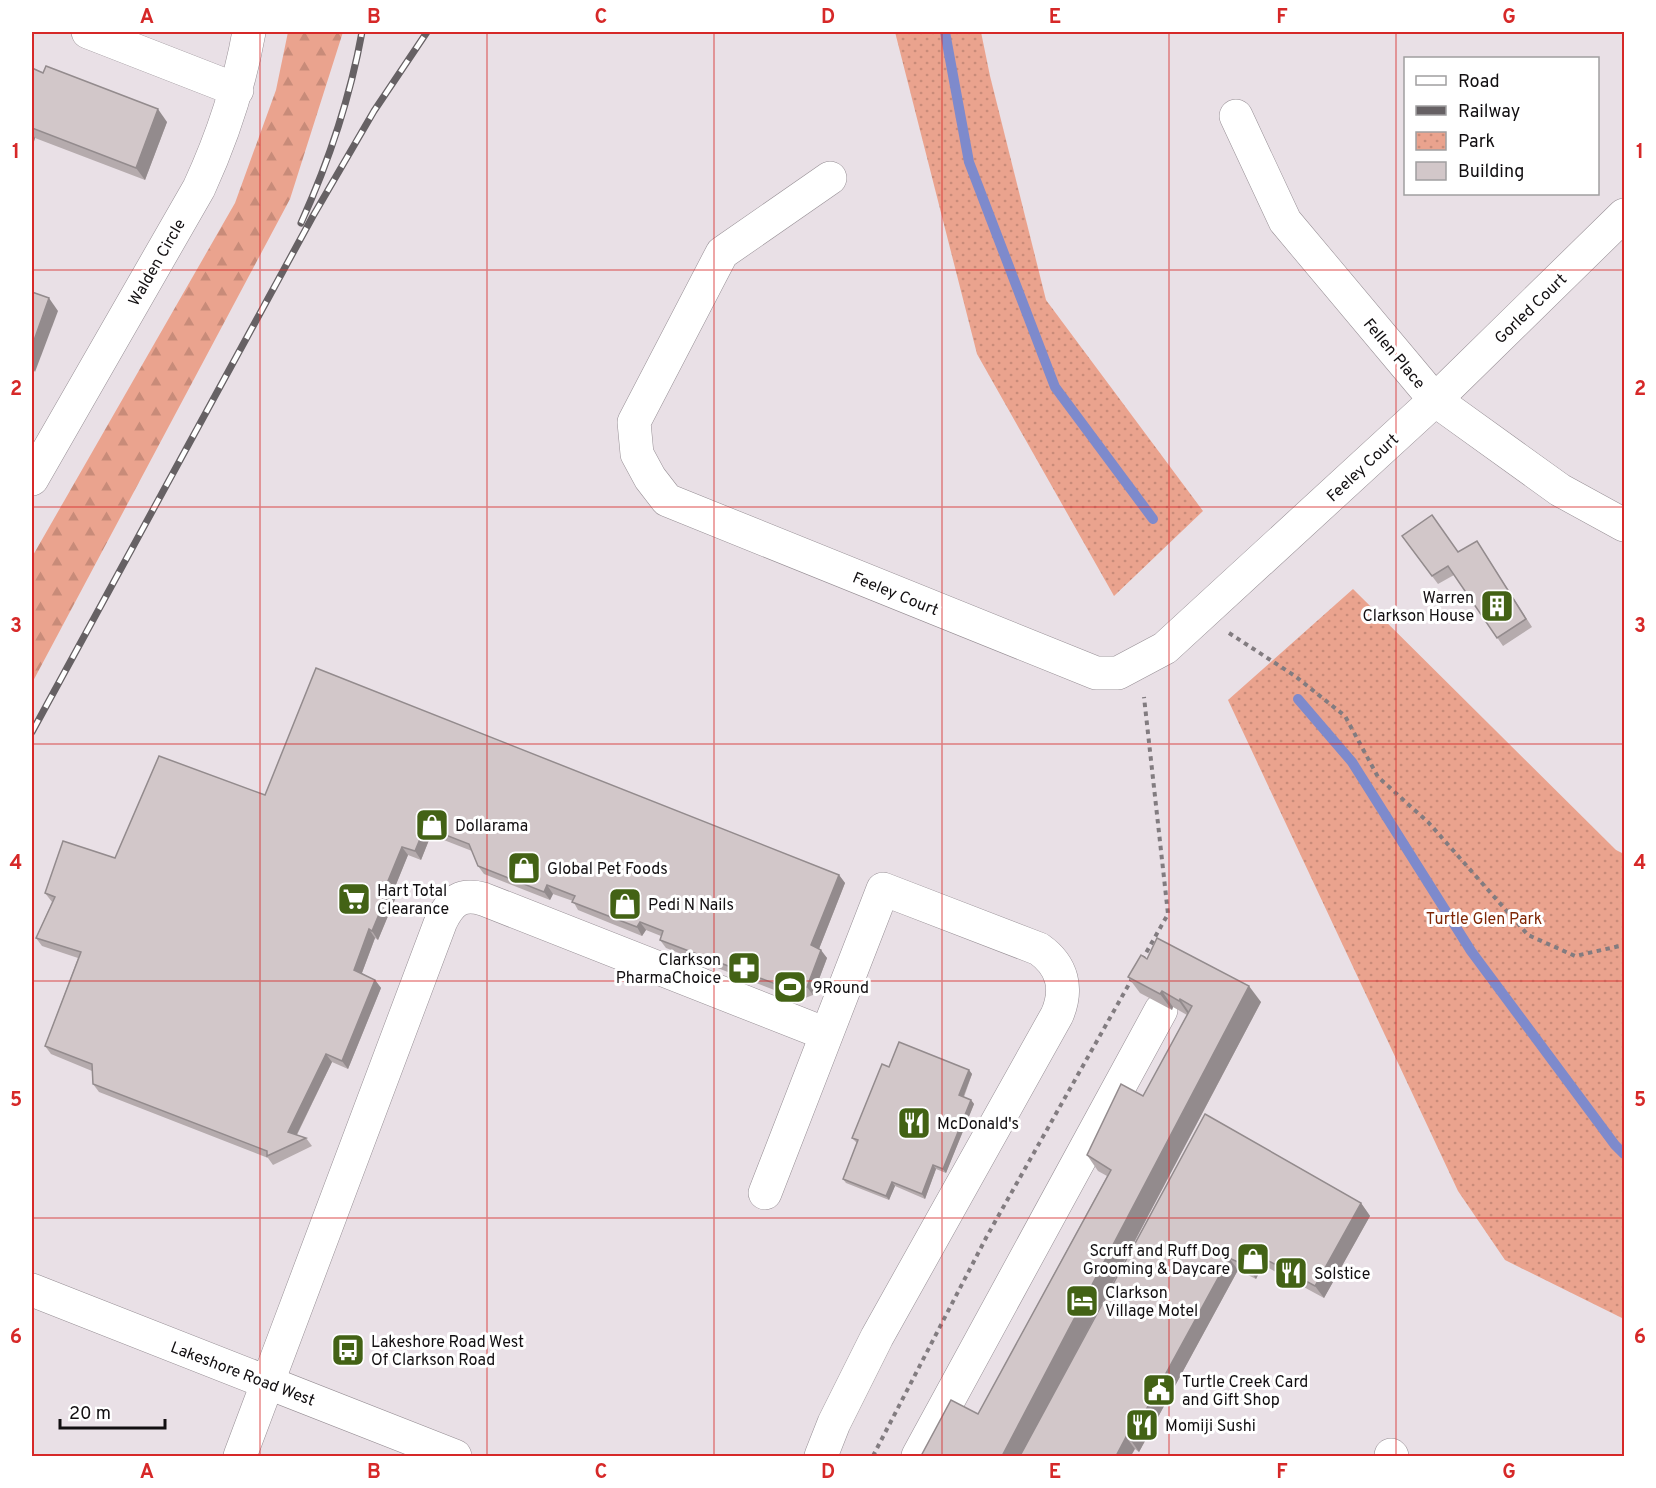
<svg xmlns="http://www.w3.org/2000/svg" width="1656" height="1488" font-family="Overpass,sans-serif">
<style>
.forest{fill:url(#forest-firs)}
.park{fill:url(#park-dots)}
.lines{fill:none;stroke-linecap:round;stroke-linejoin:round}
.stream{stroke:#7e8acc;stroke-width:10}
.minor-casing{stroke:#968e94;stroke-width:34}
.major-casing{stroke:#968e94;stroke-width:34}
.path{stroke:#827c80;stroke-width:4;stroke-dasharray:4.5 4.5;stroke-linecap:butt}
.minor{stroke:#fff;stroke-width:33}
.major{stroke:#fff;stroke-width:33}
.rail-casing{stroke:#666164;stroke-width:7}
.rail{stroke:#fff;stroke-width:4.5;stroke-dasharray:14;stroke-linecap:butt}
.wall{fill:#b5abad}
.shaded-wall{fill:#938b8d}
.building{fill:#d2c7c9;stroke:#938b8d;stroke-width:1.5}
.grid{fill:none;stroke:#d62828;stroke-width:1.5;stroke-opacity:0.55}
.labels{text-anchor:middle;stroke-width:6;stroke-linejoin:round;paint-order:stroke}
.street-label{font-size:16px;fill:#120f11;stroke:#fff}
.poi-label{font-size:16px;fill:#120f11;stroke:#fff;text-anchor:start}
.park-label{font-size:16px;fill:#7f2605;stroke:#fff}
.neatline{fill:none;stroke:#d62828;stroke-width:2}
.grid-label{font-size:20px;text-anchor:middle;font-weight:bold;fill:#d62828}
</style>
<defs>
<pattern id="forest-firs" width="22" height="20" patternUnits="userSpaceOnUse" patternTransform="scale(1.5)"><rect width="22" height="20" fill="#eaa38e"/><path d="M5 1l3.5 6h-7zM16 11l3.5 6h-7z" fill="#c88b79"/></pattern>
<pattern id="park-dots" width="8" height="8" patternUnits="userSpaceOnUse" patternTransform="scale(1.5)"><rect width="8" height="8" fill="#eaa38e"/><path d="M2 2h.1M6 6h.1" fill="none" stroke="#c88b79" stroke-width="1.8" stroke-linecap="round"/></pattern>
</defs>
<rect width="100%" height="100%" fill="#e9e0e6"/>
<polygon class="forest" points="288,32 343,32 290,199 32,683 32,557 235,203 276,90"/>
<g class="park">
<polygon points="895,32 981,32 990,76 1046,300 1203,511 1114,596 977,354"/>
<polygon points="1353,589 1616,850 1624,854 1624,1319 1505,1260 1458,1191 1228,700"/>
</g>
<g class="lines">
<g class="stream">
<polyline points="945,32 969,162 1055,387 1153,519"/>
<polyline points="1298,699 1352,762 1471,951 1615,1145 1624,1154"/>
</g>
<defs>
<g id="minor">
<polyline points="88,32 237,90"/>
<polyline points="1236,116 1285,221 1435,400 1560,490 1624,525"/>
<polyline points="830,178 722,253 634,422 637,454 650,478 667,500 1096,673 1118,673 1165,648 1435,400 1624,215"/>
<path d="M32,479L199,188C223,136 239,88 249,32"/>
<path d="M765,1193L883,889L1039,949C1063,966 1068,989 1057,1015L877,1337L834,1423L821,1456"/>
<polyline points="1391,1455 1392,1456"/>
<path d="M240,1456L441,921C451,901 461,893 483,899L826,1034"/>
<polyline points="918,1456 1161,1010"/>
</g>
<polyline id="major" points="32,1290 455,1456"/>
</defs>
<use href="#minor" class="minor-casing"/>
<use href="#major" class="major-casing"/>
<g class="path">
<polyline points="1229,633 1295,676 1345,716 1378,777 1428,822 1528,935 1575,956 1624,945"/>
<polyline points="1142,960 1168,914 1144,697"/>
<polyline points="873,1456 987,1236 1133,977"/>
</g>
<use href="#minor" class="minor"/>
<use href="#major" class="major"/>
<defs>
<g id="rail">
<path d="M301,223C329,161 350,98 362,32"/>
<polyline points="32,732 313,216 374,111 427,32"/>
</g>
</defs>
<use href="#rail" class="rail-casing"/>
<use href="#rail" class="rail"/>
</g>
<g class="wall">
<polygon points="32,68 167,122 145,180 35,138 32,148"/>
<polygon points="1402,536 1458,552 1477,541 1532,627 1503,646 1454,575 1438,584"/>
<polygon points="265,795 839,875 845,883 819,949 827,958 813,995 800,1000 666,948 660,940 661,936 646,930 642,936 578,910 573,901 553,894 550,900 484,874 478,866 472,851 431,835 421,860 408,855 395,887 398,892 378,940 375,938 362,973 375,980 381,988 348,1069 332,1062 297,1135 306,1138 312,1146 273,1165 268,1158 99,1092 93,1084 92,1071 51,1054 45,1046 78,958 42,946 36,938 52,902 45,893 115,858"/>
<polygon points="1147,959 1261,1002 1076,1353 1205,1114 1361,1203 1370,1216 1324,1298 1263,1265 1256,1279 1238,1270 1139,1452 1135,1449 978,1414 1107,1176 1098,1171 1087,1155 1143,1096 1187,1015 1173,1007 1172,1010 1140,993 1128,977"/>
<polygon points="969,1070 972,1074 964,1097 971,1100 974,1104 946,1173 936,1169 925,1199 895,1186 889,1200 846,1183 843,1179 857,1143 852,1138"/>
</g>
<g class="shaded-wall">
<polygon points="158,109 167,122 145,180 136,168"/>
<polygon points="32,133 35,138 32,148"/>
<polygon points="49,298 58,311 35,372 32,367 32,346"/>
<polygon points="425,827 431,835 421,860 415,851"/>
<polygon points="402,847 408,855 395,887 398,892 378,940 372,931 388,881"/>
<polygon points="839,875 845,883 817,954 811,945"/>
<polygon points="547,885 553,894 550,900 544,892"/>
<polygon points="640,922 646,930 642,936 637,927"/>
<polygon points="369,929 375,938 360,978 354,970"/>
<polygon points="821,950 827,958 813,995 807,987"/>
<polygon points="375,980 381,988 348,1069 342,1061"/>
<polygon points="1249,986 1261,1002 1021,1456 1002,1456"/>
<polygon points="1162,991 1173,1007 1172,1010 1160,994"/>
<polygon points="1180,999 1191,1015 1190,1017 1179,1001"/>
<polygon points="326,1054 332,1062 294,1140 288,1132"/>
<polygon points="969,1070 972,1074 962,1100 959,1095"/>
<polygon points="971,1100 974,1104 946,1173 943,1169"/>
<polygon points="933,1165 936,1169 925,1199 922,1194"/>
<polygon points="892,1182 895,1186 889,1200 886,1196"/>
<polygon points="1361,1203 1370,1216 1324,1298 1315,1286"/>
<polygon points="1254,1253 1263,1265 1256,1279 1247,1266"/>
<polygon points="1229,1258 1238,1270 1139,1452 1130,1439"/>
<polygon points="1126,1437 1135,1449 1131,1456 1116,1456"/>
</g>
<g class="building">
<polygon points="46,66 158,109 136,168 32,128 32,68 43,73"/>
<polygon points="32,292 49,298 32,346"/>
<polygon points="1432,515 1458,552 1477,541 1526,619 1497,638 1448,566 1432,576 1402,536"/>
<polygon points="316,668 839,875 811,945 821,950 807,987 794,991 660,940 663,931 640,922 637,927 572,902 575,896 547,885 544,892 478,866 469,844 425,827 415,851 402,847 388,881 392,883 372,931 369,929 354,970 375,980 342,1061 326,1054 288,1132 306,1138 267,1156 267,1151 93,1084 92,1064 45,1046 81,952 36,938 55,897 45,893 63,841 115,858 159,756 265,795"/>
<polygon points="1157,938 1249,986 1002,1456 921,1456 951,1400 978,1414 1111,1170 1087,1155 1121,1084 1143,1096 1192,1006 1180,999 1179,1001 1162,991 1160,994 1128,977 1141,955 1147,959"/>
<polygon points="899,1042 969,1070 959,1095 971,1100 943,1169 933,1165 922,1194 892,1182 886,1196 843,1179 858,1140 852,1138 882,1064 889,1067"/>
<polygon points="1205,1114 1361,1203 1315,1286 1254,1253 1247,1266 1229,1258 1130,1439 1126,1437 1116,1456 1020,1456"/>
</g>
<path class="grid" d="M260,32V1456M487,32V1456M714,32V1456M942,32V1456M1169,32V1456M1396,32V1456M32,270H1624M32,507H1624M32,744H1624M32,981H1624M32,1218H1624"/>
<defs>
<symbol id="building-square" viewBox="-11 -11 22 22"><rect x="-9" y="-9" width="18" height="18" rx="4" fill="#436215" stroke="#fff"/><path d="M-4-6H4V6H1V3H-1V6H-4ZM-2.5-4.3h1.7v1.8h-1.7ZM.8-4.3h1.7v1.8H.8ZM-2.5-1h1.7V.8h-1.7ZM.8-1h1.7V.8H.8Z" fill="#fff"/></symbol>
<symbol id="shop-square" viewBox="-11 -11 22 22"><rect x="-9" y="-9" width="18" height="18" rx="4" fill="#436215" stroke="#fff"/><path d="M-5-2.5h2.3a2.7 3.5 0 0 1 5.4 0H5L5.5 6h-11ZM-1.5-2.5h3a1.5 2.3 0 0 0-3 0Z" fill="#fff"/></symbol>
<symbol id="supermarket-square" viewBox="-11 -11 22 22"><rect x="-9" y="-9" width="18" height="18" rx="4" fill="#436215" stroke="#fff"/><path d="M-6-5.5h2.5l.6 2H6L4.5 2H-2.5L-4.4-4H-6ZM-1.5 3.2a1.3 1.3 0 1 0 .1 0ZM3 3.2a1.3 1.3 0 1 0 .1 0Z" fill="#fff"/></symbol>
<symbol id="pharmacy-square" viewBox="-11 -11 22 22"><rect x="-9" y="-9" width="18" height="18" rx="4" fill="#436215" stroke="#fff"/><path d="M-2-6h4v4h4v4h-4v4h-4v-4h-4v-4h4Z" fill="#fff"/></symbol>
<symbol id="stadium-square" viewBox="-11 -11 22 22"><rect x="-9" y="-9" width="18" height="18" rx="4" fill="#436215" stroke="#fff"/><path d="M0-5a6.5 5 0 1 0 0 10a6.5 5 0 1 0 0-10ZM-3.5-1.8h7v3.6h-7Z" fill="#fff"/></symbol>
<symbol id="restaurant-square" viewBox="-11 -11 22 22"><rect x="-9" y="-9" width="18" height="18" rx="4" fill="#436215" stroke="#fff"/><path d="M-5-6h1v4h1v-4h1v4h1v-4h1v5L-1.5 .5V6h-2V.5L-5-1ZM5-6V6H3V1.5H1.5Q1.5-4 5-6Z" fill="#fff"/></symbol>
<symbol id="hotel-square" viewBox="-11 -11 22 22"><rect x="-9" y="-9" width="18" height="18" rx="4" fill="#436215" stroke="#fff"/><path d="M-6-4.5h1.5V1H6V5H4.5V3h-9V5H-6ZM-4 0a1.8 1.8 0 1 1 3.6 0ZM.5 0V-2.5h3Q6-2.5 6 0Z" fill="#fff"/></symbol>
<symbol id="bus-square" viewBox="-11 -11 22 22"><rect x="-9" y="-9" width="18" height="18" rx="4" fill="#436215" stroke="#fff"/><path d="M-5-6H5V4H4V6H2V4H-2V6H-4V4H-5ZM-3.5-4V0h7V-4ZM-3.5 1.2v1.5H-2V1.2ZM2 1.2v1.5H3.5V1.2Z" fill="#fff"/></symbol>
<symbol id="civic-square" viewBox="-11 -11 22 22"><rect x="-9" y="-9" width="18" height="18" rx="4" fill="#436215" stroke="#fff"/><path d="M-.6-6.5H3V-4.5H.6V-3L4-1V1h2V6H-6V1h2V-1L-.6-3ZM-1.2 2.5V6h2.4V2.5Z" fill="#fff"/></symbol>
</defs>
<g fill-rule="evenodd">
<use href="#building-square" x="1478" y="587" width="38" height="38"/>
<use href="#shop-square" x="413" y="806" width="38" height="38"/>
<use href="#shop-square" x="505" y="849" width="38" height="38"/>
<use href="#supermarket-square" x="335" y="880" width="38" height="38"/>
<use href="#shop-square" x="606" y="885" width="38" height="38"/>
<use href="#pharmacy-square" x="725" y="949" width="38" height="38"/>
<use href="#stadium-square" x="771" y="968" width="38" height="38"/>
<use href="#restaurant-square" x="895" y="1104" width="38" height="38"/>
<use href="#shop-square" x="1234" y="1240" width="38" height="38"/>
<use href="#restaurant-square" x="1272" y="1254" width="38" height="38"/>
<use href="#hotel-square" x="1063" y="1282" width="38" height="38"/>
<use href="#bus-square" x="329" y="1331" width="38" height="38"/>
<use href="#civic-square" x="1140" y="1371" width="38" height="38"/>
<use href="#restaurant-square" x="1123" y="1406" width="38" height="38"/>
</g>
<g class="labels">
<g class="street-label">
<text transform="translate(156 262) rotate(-60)" y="6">Walden Circle</text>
<text transform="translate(1530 308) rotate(-44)" y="6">Gorled Court</text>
<text transform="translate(1395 353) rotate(50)" y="6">Fellen Place</text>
<text transform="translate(1362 467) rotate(-43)" y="6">Feeley Court</text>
<text transform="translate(896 593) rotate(22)" y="6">Feeley Court</text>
<text transform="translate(243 1373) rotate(21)" y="6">Lakeshore Road West</text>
</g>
<g class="poi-label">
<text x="1474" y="603" text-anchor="end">Warren<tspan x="1474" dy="18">Clarkson House</tspan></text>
<text x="455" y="831">Dollarama</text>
<text x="547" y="874">Global Pet Foods</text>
<text x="377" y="896">Hart Total<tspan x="377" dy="18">Clearance</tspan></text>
<text x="648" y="910">Pedi N Nails</text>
<text x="721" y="965" text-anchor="end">Clarkson<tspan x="721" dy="18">PharmaChoice</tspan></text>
<text x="813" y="993">9Round</text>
<text x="937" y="1129">McDonald's</text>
<text x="1230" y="1256" text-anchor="end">Scruff and Ruff Dog<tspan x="1230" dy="18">Grooming &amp; Daycare</tspan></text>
<text x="1314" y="1279">Solstice</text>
<text x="1105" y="1298">Clarkson<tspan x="1105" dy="18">Village Motel</tspan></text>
<text x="371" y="1347">Lakeshore Road West<tspan x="371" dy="18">Of Clarkson Road</tspan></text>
<text x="1182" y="1387">Turtle Creek Card<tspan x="1182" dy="18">and Gift Shop</tspan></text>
<text x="1165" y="1431">Momiji Sushi</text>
</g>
<g class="park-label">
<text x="1484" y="924">Turtle Glen Park</text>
</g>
</g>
<rect width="1656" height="1488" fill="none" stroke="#ffffff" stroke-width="66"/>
<rect x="1404" y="57" width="195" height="138" fill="#ffffff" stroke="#a09fa0" stroke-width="1.5"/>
<rect x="1416" y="76" width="30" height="9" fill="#ffffff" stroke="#a09fa0" stroke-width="1.5"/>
<text x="1458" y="87" font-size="18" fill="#120f11">Road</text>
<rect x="1416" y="106" width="30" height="9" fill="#666164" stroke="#a09fa0" stroke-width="1.5"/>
<text x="1458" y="117" font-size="18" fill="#120f11">Railway</text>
<rect x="1416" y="132" width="30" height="18" fill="url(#park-dots)" stroke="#a09fa0" stroke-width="1.5"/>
<text x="1458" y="147" font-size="18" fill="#120f11">Park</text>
<rect x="1416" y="162" width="30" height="18" fill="#d2c7c9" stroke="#a09fa0" stroke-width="1.5"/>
<text x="1458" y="177" font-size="18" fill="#120f11">Building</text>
<path d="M60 1419v9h105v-9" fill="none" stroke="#120f11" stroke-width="3"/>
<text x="69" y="1419" font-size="18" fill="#120f11" stroke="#ffffff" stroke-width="4.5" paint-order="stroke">20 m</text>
<rect x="33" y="33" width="1590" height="1422" class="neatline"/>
<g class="grid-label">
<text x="147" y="23">A</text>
<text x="374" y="23">B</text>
<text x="601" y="23">C</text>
<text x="828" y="23">D</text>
<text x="1055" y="23">E</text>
<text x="1282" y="23">F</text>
<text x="1509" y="23">G</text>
<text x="16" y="158">1</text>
<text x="1640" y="158">1</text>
<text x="16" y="395">2</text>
<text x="1640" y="395">2</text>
<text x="16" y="632">3</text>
<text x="1640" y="632">3</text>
<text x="16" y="869">4</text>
<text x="1640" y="869">4</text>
<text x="16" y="1106">5</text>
<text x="1640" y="1106">5</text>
<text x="16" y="1343">6</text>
<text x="1640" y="1343">6</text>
<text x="147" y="1478">A</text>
<text x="374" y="1478">B</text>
<text x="601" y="1478">C</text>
<text x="828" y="1478">D</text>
<text x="1055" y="1478">E</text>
<text x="1282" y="1478">F</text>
<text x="1509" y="1478">G</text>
</g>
</svg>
